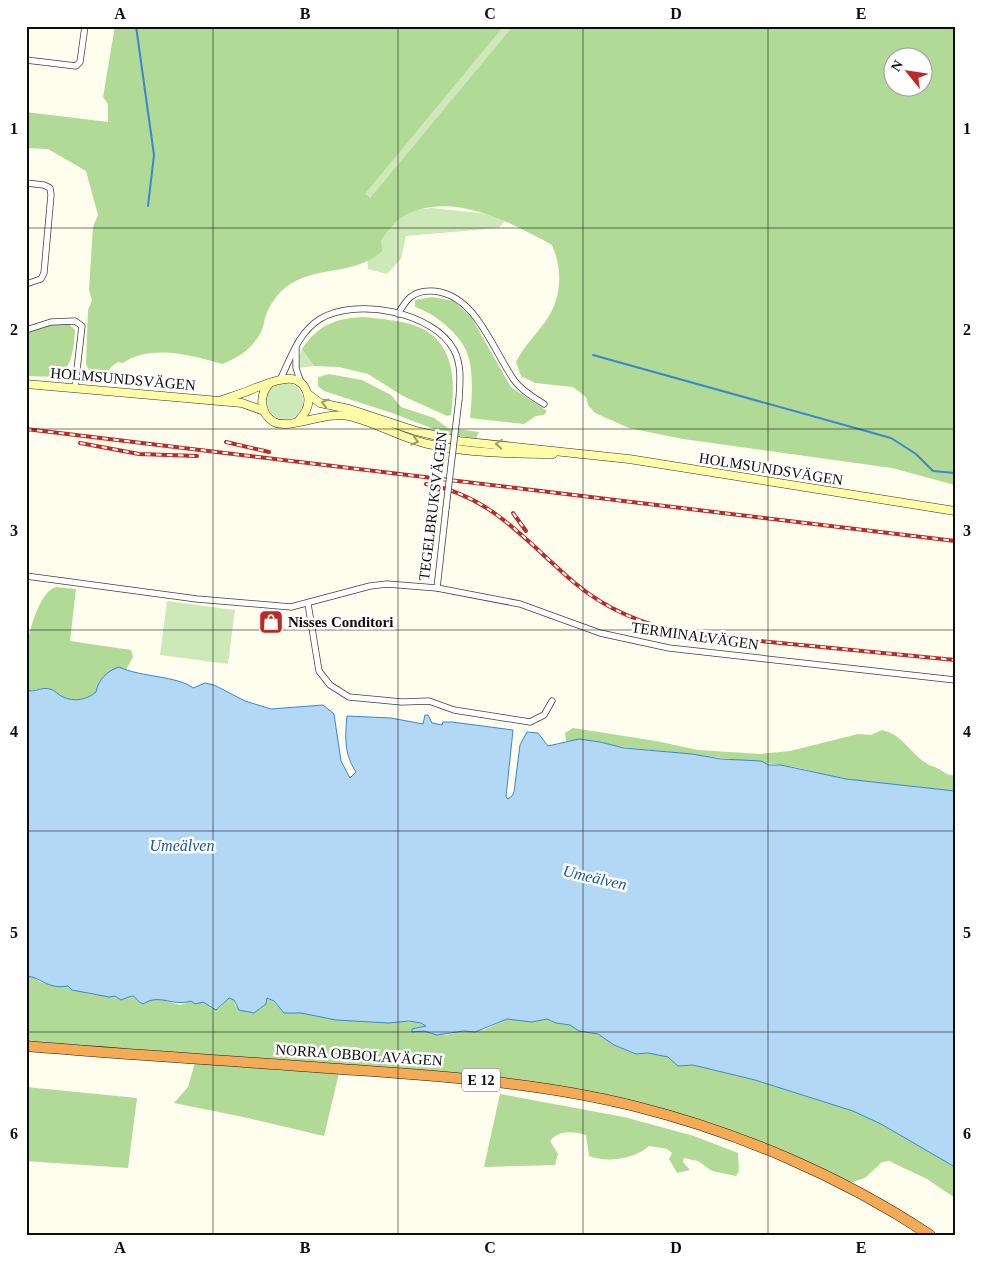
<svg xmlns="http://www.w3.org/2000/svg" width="981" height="1261" font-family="Georgia,serif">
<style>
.green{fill:#cde9b7}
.forest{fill:#b0da96;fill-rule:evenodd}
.water{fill:#b2d8f6;stroke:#3987ce}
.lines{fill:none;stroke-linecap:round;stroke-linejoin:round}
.stream{stroke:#3987ce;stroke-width:2}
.street-casing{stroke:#404040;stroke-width:7}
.secondary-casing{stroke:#2f2f2f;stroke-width:9}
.highway-casing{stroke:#1e1e1e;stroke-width:11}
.street{stroke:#fff;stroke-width:5.5}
.secondary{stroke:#fffca8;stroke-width:8}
.highway{stroke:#f5aa56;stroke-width:10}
.rail-casing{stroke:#be2924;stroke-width:4}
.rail{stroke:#fff;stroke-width:2;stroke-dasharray:5.5;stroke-linecap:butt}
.street-bridge-casing{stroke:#404040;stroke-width:7;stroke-linecap:butt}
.street-bridge{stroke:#fff;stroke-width:5.5}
.oneway{stroke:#9e9c6a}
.grid{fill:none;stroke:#0d0d0d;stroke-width:1;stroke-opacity:0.55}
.labels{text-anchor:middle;stroke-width:5;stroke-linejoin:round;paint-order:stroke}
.shield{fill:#fff;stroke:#565656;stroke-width:1}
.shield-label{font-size:14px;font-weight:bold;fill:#0d0d0d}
.street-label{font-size:15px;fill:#0d0d0d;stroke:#fff}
.poi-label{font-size:15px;font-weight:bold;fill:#0d0d0d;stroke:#fff;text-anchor:start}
.water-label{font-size:16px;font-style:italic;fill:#1659a0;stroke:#fff}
.neatline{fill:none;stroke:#0d0d0d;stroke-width:2}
.grid-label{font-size:16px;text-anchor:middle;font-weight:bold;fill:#0d0d0d}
</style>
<rect width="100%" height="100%" fill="#fffded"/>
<g class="green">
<polygon points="504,26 513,26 370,198 364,195"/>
<polygon points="432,208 508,216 499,228 406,236 401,259 387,274 368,269 364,216"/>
<polygon points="302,349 314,366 299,368 299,356"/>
<circle cx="285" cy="401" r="18"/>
<polygon points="167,601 235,610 228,664 160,655"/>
</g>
<g class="forest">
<path d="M115,26H504L365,194L370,198L513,26H955V485L892,468L683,439L629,428L595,413L588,405L586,397L573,387L535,383L521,376L516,362C524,346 535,336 545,322C562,299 563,270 552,245C510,222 450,189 402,217C394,222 387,232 381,240L382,251C357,276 314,265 286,287C278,293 269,306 266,315C264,320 264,325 262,330C253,348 240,357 222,364C192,355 151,344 123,363L118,362L111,367L105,377L90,372L86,364L88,310L92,300L89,290L93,227L98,215L86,171L48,149L26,148V112L108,122V104L103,97ZM894,58H924V88H894Z"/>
<path d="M432,297L454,301L471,317L511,387L547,411L544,415L536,416L524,424L470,418C472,400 473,381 470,363C467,339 437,314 415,307V300Z"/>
<path d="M364,317C380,319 398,320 413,325C454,338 456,379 451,415L447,416L403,396L368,374L339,367L314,366L302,349C318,325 336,318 364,317Z"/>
<path d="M54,324H69L75,330C74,347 73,365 58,377L26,376V333Z"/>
<polygon points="329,374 362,380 391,395 401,407 434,418 448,428 479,432 476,438 450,435 392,413 324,391 318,386 318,377"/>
<path d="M56,587L76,589L70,641L131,650L133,657L126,670L119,667C107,673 98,680 96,692C87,700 74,702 63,697C58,695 55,690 50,689C42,687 37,690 30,691L27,688C28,677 26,666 26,653C27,637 39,591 56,587Z"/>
<path d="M573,728L656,741L698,750L760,754L790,751L858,734L871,735L882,730C902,734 911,754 926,763C929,766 933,766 937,768C944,771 946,776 955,775V791C918,788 881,786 845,779C823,775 802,767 781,765C736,759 688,754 641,749C616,747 592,739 566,741L565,733Z"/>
<polygon points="26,976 32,976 40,982 56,986 68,986 89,994 115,996 119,999 134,996 143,1004 149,1000 160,999 180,1005 191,1001 203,1002 213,1009 218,1009 229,998 234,1000 235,1006 259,1010 266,1004 267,998 273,1001 284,1013 301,1013 336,1020 417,1022 426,1026 412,1029 446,1035 464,1031 484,1030 507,1019 547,1019 556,1023 570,1025 579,1031 598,1034 614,1045 635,1054 648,1053 668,1057 678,1066 693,1065 755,1080 853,1111 881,1124 955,1167 955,1198 927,1179 889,1161 882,1162 865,1178 842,1185 754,1145 589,1096 340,1069 324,1136 248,1118 174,1103 188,1087 196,1059 26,1046"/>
<polygon points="26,1087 137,1098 128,1168 26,1161"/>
<path d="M500,1094L624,1117L694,1136L738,1153L739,1171L736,1176L712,1171L698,1161L684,1158L683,1162L690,1170L677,1173L669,1159L672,1153L667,1149L649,1146C635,1159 607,1163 589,1156L586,1135C574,1131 558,1130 550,1141L558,1154L555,1165L484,1167Z"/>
</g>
<path class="water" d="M119,667C140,677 178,676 193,688L205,683L214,685L245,701L271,709L323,705L334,714L341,761L350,778L356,772C344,754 345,737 347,716L391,718L423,724L425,715H428L432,723L442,725L443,722H452L513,730L506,797L508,799L512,796L514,792L520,745L527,732L538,733L548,746L579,739L600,742L624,748L692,754L721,759L761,761L769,765H781L846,779L955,791V1167L881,1124L853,1111L755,1080L693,1065L678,1066L668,1057L648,1053L636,1054L614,1045L598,1034L579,1031L570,1025L556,1023L547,1019L532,1022L507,1019L475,1032L464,1031L437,1035L424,1031L412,1032V1029L426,1026L421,1023L409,1021L389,1023L336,1020L301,1013H284L274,1001L267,998L266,1004L254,1013L239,1010L234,1000L229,998L216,1010L203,1002L195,1004L191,1001C172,1007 160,993 143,1004C131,998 140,992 121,1000L115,996L109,997L72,990L68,986C47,990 42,977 26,976V677L28,678L27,688L30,691C37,691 42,687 50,689C55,690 58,695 63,697C74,702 87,700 96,692C98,680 107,671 119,667Z"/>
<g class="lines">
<g class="stream">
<polyline points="136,26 154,155 148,206"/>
<polyline points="593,355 891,438 916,454 933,471 955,473"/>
</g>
<defs>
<g id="street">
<polyline points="26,60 76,66 80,62 85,26"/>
<polyline points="26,183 44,185 50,188 51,195 44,273 41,279 26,284"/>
<path d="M398,314C406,300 412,291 430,291C475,291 492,349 514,380C521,390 533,397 544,404"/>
<polyline points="26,330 51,322 75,321 82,326 75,387"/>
<polyline points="296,348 296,368 301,383"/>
<path d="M281,378C291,357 299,332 320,319C356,297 434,312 454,350C462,365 460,383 459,399"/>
<polyline points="26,576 197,599 291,607 370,586 387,584 437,588 520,604 600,633 669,648 955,680"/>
<polyline points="437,588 446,508"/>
<polyline points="308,604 319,671 330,685 349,697 402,702 429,701 454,710 530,722 544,715 552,701"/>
</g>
<g id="secondary">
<path d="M270,383C259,394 259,413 274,422C289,430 326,411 349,416C376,422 400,438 428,444C468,453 512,454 553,454"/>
<polyline points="26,384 242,403 264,411"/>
<polyline points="308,394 320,403 349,409 416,431 459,441 629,459 955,511"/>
<path d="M222,400C233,396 244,393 255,388C273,382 301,367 308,396C310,406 306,413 299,420"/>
</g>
<path id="highway" d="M26,1046C131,1055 236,1061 340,1069C439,1076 538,1082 634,1106C738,1132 841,1176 930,1235"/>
</defs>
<use href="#street" class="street-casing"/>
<use href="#secondary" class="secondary-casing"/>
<use href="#highway" class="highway-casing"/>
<use href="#street" class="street"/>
<use href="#secondary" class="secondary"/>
<use href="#highway" class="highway"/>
<defs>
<g id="rail">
<polyline points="26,429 955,541"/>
<polyline points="226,442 269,452"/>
<polyline points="80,443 139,454 197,456"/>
<path d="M426,484C493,496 528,544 576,584C608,611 648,626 689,634L955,660"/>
<polyline points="513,513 526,531"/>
</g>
</defs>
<use href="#rail" class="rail-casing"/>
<use href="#rail" class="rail"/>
<defs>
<polyline id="street-bridge" points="446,508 459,399"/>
</defs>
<use href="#street-bridge" class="street-bridge-casing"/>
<use href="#street-bridge" class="street-bridge"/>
</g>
<defs><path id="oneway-chevron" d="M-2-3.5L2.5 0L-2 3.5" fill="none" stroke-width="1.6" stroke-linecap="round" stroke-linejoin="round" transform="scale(1.25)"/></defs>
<g class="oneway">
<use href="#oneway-chevron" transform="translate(325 403) rotate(-164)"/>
<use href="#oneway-chevron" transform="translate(415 441) rotate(16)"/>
<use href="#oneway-chevron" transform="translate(499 444) rotate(-175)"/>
</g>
<path class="grid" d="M213,26V1235M398,26V1235M583,26V1235M768,26V1235M26,228H955M26,429H955M26,630H955M26,831H955M26,1032H955"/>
<defs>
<symbol id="shop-square" viewBox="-11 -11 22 22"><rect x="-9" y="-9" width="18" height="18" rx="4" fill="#be2924" stroke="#fff"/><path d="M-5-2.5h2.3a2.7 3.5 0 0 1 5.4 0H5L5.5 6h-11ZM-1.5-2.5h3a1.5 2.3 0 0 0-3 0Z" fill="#fff"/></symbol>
</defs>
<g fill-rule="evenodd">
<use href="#shop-square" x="257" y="608" width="28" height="28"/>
</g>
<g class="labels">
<rect class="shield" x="462" y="1068.5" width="38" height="23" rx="4"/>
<g class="shield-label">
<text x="481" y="1085">E 12</text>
</g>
<g class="street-label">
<text transform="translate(123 379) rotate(5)" y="5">HOLMSUNDSVÄGEN</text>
<text transform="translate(771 469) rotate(9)" y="5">HOLMSUNDSVÄGEN</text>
<text transform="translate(433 506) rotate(-83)" y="5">TEGELBRUKSVÄGEN</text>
<text transform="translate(695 636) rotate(8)" y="5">TERMINALVÄGEN</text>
<text transform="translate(359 1055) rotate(4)" y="5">NORRA OBBOLAVÄGEN</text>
</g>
<g class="poi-label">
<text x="288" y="627">Nisses Conditori</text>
</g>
<g class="water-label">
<text x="182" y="851">Umeälven</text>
<text transform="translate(595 877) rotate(13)" y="6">Umeälven</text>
</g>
</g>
<rect width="981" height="1261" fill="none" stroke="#ffffff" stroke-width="55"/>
<g transform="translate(908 72) rotate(300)"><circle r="24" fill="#ffffff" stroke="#9e9e9e"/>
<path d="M0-4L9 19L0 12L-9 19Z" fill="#be2924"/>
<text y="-8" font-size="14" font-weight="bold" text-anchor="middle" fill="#0d0d0d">N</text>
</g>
<rect x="28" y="28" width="926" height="1206" class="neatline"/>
<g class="grid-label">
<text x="120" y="19">A</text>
<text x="305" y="19">B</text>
<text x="490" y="19">C</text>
<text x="676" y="19">D</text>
<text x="861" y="19">E</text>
<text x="14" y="134">1</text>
<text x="967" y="134">1</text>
<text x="14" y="335">2</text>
<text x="967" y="335">2</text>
<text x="14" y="536">3</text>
<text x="967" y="536">3</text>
<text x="14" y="737">4</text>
<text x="967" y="737">4</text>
<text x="14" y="938">5</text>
<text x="967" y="938">5</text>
<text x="14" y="1139">6</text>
<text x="967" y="1139">6</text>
<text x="120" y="1253">A</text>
<text x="305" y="1253">B</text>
<text x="490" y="1253">C</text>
<text x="676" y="1253">D</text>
<text x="861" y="1253">E</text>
</g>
</svg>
